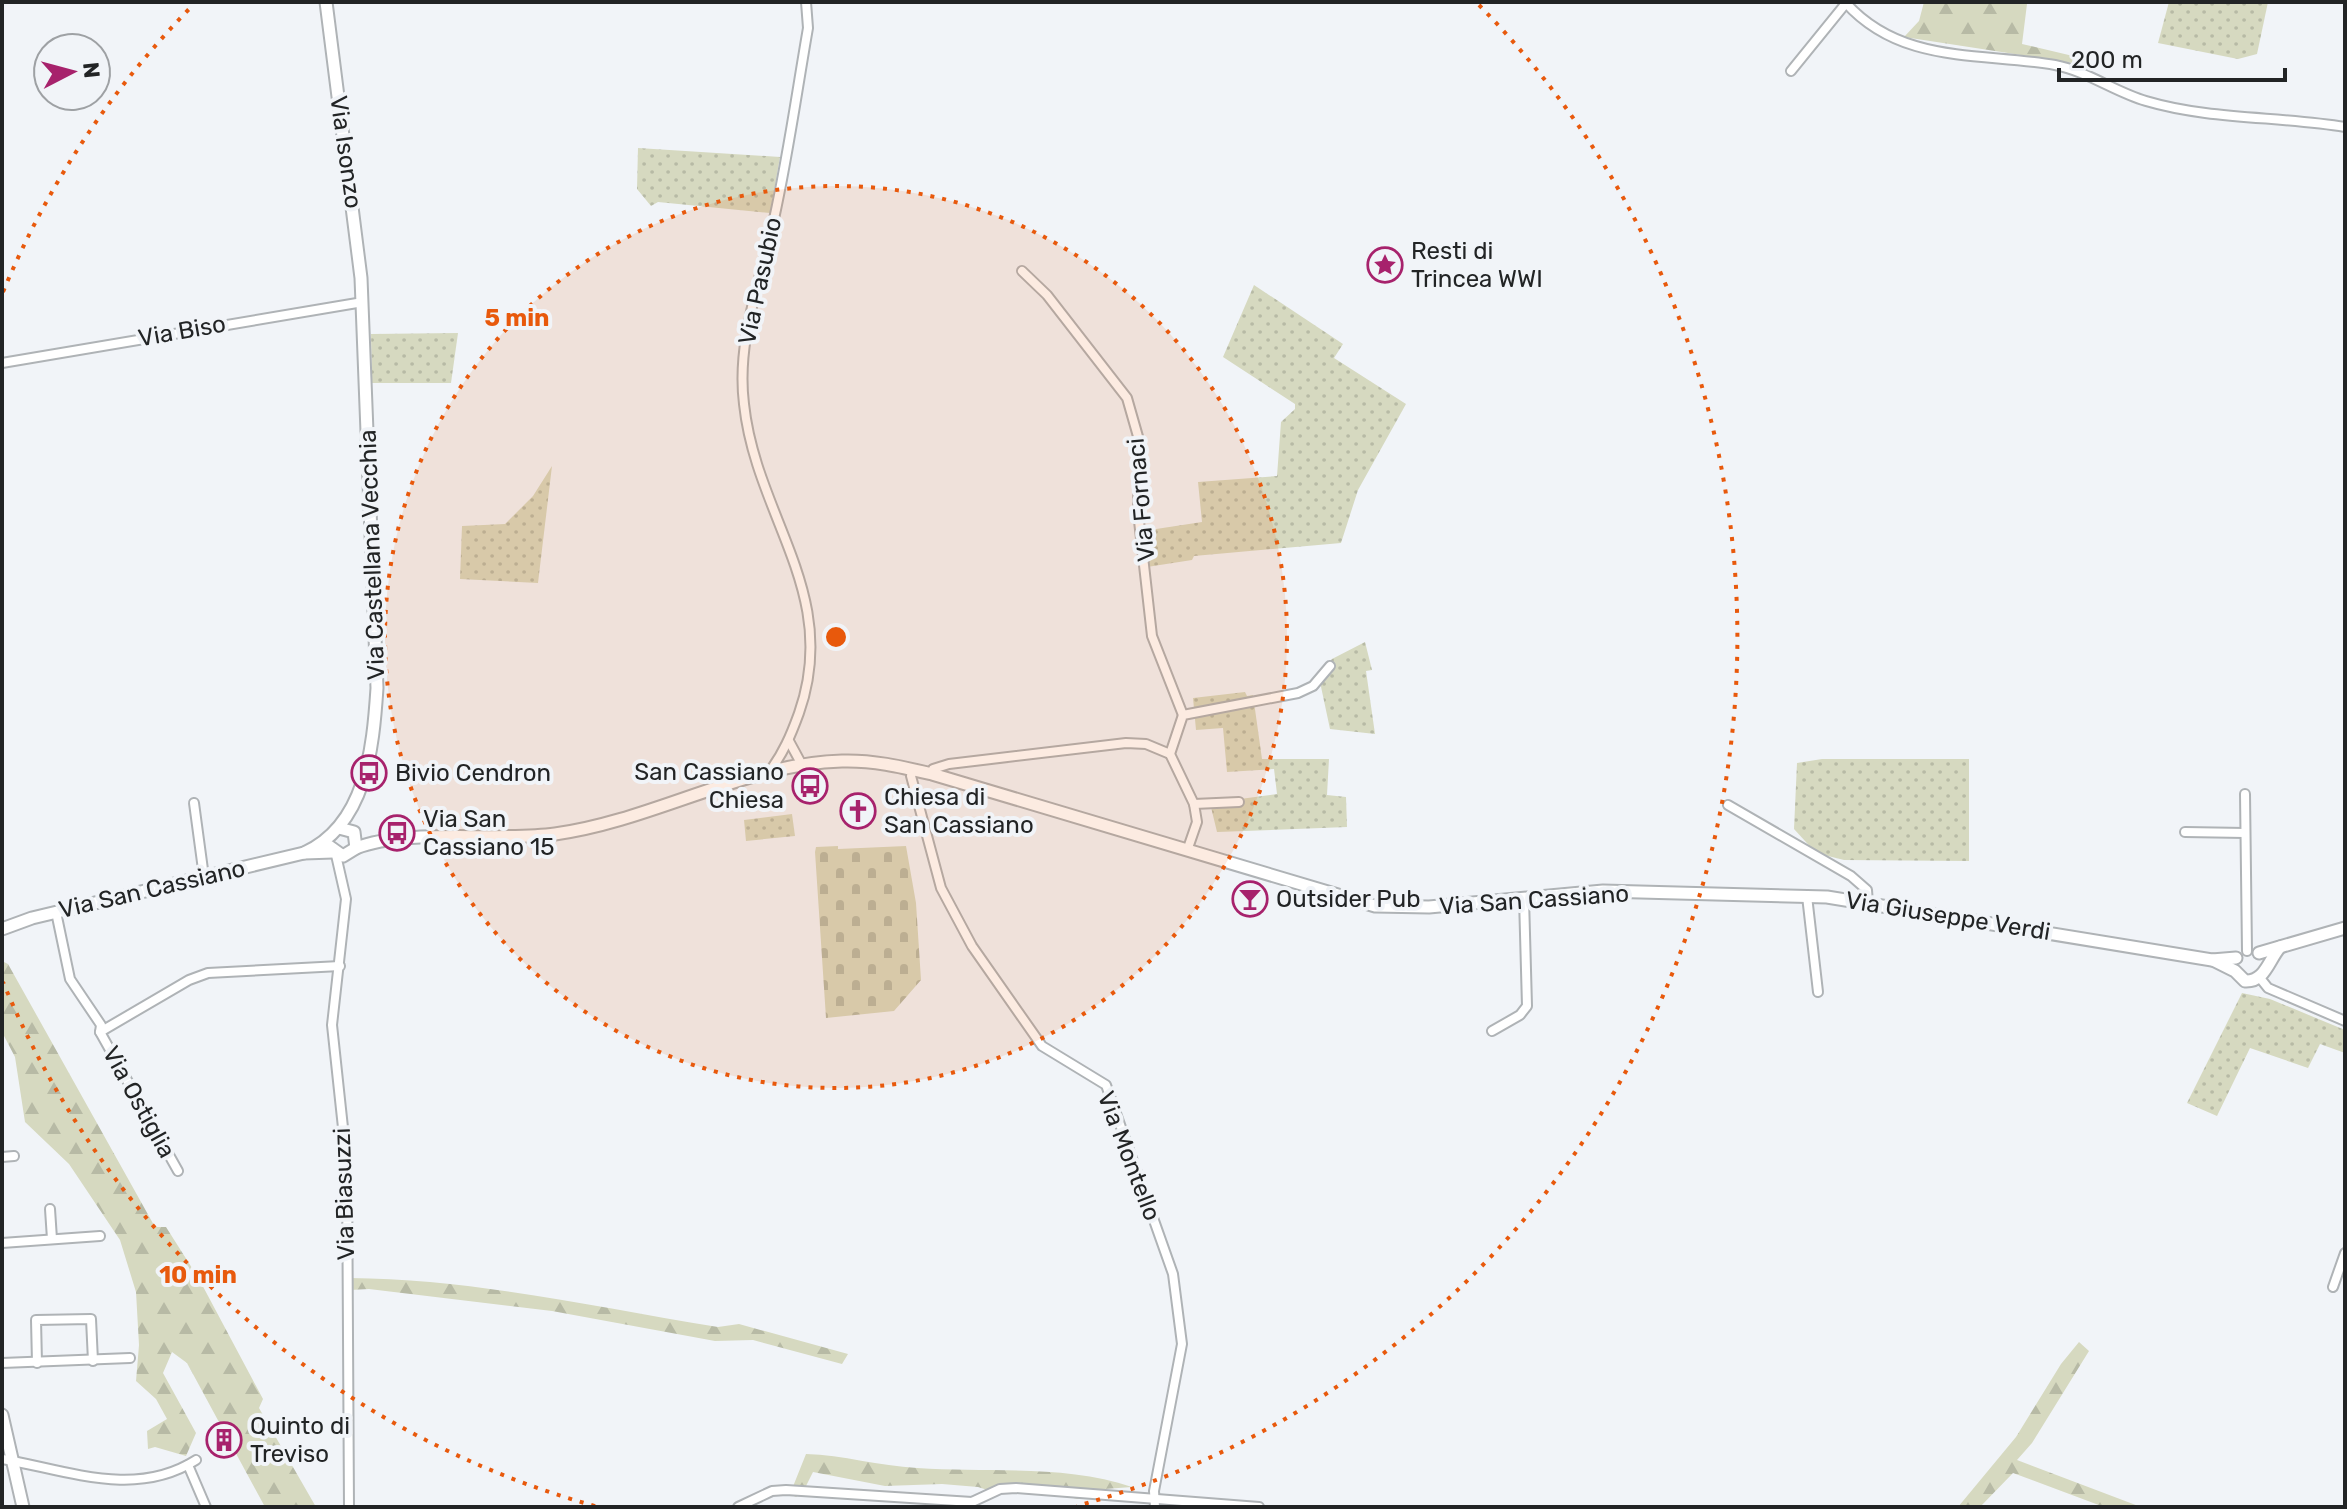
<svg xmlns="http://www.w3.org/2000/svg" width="2347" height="1509" font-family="Rubik,sans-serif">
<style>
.grass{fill:url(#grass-dots)}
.forest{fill:url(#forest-firs)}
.cemetery{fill:url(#cemetery-stones)}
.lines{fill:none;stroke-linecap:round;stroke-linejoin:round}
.minor-casing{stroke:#afb3b6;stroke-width:12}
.secondary-casing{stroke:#afb3b6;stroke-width:15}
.minor{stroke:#fff;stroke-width:8}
.secondary{stroke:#fff;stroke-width:11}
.ring{fill:none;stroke:#e8590c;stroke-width:4;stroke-dasharray:4 8}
.labels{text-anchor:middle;stroke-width:8;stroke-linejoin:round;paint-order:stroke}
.street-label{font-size:24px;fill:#222425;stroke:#f1f4f8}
.poi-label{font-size:24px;fill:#222425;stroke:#f1f4f8;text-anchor:start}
.centre{fill:#e8590c;stroke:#f1f4f8;stroke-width:4}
.ring-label{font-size:24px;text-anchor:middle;font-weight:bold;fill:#e8590c;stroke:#f1f4f8;stroke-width:8;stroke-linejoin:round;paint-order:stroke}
</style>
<defs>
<pattern id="grass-dots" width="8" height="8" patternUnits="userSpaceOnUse" patternTransform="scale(2)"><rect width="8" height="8" fill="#d6d9c0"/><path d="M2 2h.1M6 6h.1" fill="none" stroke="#b7baa5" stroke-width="1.8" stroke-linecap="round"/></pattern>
<pattern id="forest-firs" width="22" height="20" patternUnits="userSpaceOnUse" patternTransform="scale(2)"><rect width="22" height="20" fill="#d6d9c0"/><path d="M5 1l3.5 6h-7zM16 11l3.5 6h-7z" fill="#b7baa5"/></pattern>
<pattern id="cemetery-stones" width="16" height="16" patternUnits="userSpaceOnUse" patternTransform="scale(2)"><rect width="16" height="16" fill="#d6d9c0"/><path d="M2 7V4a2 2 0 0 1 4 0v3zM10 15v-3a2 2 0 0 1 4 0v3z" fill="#b7baa5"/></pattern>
</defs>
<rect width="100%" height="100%" fill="#f1f4f8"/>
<g class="grass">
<polygon points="2169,2 2268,2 2257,54 2238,59 2158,43"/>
<polygon points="638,148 780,157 770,213 658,202 651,206 637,189"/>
<polygon points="1254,285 1343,344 1334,358 1406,404 1358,490 1341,543 1194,556 1192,560 1147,567 1143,531 1202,522 1198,482 1277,476 1281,422 1295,409 1295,404 1223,357"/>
<polygon points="458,333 451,383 372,383 371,334"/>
<polygon points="552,466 538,583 460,579 462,526 505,524 533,496"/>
<polygon points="1365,642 1372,670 1366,671 1375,734 1330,729 1320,682 1311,683 1332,659"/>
<polygon points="1245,692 1247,696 1253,695 1262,759 1329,759 1327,795 1346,797 1347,827 1217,832 1210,803 1277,794 1274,769 1227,772 1223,728 1196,730 1193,698"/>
<polygon points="1822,759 1969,759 1969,861 1844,860 1816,853 1794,829 1797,763"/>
<polygon points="792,814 795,836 746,841 744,820"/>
<polygon points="2242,993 2270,999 2345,1030 2345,1053 2320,1044 2308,1068 2250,1048 2217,1116 2187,1103"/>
</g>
<g class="forest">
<polygon points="1924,2 2027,4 2022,44 2073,56 2072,63 1904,37 1919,21"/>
<polygon points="2,961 8,964 155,1227 166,1227 199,1279 263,1399 259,1408 316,1507 265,1507 187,1363 172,1352 163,1373 196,1433 186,1456 155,1447 148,1449 147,1431 167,1419 156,1399 136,1381 139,1345 136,1292 120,1240 69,1164 25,1122 15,1057 2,1032"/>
<path d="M350,1278C473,1279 596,1307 718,1327L739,1324L848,1354L842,1364L753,1340L715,1341L552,1311L369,1289L350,1290Z"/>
<polygon points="2079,1342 2089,1351 2032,1443 2017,1460 2141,1507 2104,1507 2013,1473 1980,1507 1958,1507 2016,1437 2061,1364"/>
<path d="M806,1454C843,1455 879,1466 917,1468C987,1473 1065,1464 1132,1487L1091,1490V1497L1077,1499L1053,1492L1019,1490L1000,1494L978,1487L942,1484L885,1486L813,1472L804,1490L796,1497L790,1494Z"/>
</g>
<polygon class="cemetery" points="838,846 838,849 906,846 916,903 921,980 894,1011 826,1018 815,852 816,847"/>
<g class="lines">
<defs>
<g id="minor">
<path d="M1845,2C1901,65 1980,52 2055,65C2087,71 2115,92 2146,101C2210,120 2280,116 2345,127"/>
<polyline points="1791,71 1847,2"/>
<polyline points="1022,271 1047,295 1127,398 1139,440 1138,512 1152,636 1183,715"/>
<polyline points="2,363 363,302"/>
<polyline points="789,741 802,765"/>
<polyline points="912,769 911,776 941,888 972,946 1042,1046 1106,1085 1173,1274 1182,1344 1154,1491 1155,1507"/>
<path d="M769,772C783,754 791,735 799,713C841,594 756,517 744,404C736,340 761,280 774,219C788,156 797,91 808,28L806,2"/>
<polyline points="932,774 933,769 949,764 1126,743 1146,744 1170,754"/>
<polyline points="2245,794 2247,951"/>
<polyline points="194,803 204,877"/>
<polyline points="1194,804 1239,802"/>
<polyline points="1728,805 1851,876 1867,890 1868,903"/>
<polyline points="2185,832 2245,833"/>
<polyline points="1188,848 1197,822 1194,804 1170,754 1183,715 1298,693 1313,686 1330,666"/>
<polyline points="336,855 346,899 332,1025 347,1165 349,1507"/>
<polyline points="1807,896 1818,992"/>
<polyline points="56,912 70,979 101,1025 100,1032 178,1171"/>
<polyline points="2260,978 2268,988 2345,1021"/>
<polyline points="1492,1031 1520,1015 1527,1006 1524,898"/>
<polyline points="100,1032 189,980 208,973 340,966"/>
<polyline points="2,1157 14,1156"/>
<polyline points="50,1209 52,1239"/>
<polyline points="2,1243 100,1236"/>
<polyline points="2333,1287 2345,1253"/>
<polyline points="2,1363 130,1358"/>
<polyline points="37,1363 36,1320 91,1319 93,1361"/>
<path d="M2,1459C66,1470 135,1499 196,1460"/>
<polyline points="188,1465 206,1507"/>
<polyline points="738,1507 772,1491 786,1490 972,1502 1000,1489 1016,1488 1259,1507"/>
</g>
<g id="secondary">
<polyline points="329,846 343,856 356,848 354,832 339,828"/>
<path d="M356,848C407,828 498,842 555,834C652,821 747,763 842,761C873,760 902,767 932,774L1375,906L1429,907L1603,891L1827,897L2212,960L2236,958"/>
<path d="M304,853C366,825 373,749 377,688L361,278L326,2"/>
<polyline points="2,929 32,918 304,853 333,852"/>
<polyline points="2259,953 2345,928"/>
<path d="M2213,960L2235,971L2245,981C2265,982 2268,961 2280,947"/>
<polyline points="2,1415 23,1507"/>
</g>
</defs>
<use href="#minor" class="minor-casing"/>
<use href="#secondary" class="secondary-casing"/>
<use href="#minor" class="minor"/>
<use href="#secondary" class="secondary"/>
</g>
<circle cx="836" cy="637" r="451" fill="#e8590c" fill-opacity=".12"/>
<g class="ring">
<circle cx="836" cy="637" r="451"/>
<path d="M595 1506A902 902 0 0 1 3 982M3 292A902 902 0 0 1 193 5M1479 5A902 902 0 0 1 1077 1506"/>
</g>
<defs>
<symbol id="sight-ring" viewBox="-11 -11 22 22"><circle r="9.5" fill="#f1f4f8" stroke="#a7226c" stroke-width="1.5"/><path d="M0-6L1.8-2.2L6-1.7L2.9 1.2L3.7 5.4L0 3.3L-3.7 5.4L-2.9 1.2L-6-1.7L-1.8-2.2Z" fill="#a7226c"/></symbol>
<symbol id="bus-ring" viewBox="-11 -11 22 22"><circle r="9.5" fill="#f1f4f8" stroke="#a7226c" stroke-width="1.5"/><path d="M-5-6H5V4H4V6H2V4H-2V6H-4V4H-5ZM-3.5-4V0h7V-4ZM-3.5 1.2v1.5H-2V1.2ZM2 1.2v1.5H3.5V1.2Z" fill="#a7226c"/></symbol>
<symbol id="church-ring" viewBox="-11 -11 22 22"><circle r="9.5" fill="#f1f4f8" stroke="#a7226c" stroke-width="1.5"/><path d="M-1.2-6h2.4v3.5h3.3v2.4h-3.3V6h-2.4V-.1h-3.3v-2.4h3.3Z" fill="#a7226c"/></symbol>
<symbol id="bar-ring" viewBox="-11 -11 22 22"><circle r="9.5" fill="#f1f4f8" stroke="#a7226c" stroke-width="1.5"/><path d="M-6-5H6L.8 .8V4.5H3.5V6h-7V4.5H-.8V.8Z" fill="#a7226c"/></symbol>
<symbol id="building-ring" viewBox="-11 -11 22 22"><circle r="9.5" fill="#f1f4f8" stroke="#a7226c" stroke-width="1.5"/><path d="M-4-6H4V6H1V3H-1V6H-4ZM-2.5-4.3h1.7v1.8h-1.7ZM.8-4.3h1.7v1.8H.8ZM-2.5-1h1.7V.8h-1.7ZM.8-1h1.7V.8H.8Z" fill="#a7226c"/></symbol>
</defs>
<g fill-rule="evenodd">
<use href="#sight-ring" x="1365" y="245" width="40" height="40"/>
<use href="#bus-ring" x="349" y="753" width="40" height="40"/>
<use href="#bus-ring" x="790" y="766" width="40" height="40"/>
<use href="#church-ring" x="838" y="791" width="40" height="40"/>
<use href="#bus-ring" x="377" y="813" width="40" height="40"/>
<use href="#bar-ring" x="1230" y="879" width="40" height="40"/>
<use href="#building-ring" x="204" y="1420" width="40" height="40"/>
</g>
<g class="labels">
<g class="street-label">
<text transform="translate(346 152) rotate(82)" y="8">Via Isonzo</text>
<text transform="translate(760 281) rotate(-78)" y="8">Via Pasubio</text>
<text transform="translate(182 331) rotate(-10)" y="8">Via Biso</text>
<text transform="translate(1141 500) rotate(-95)" y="8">Via Fornaci</text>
<text transform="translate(372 555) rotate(-92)" y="8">Via Castellana Vecchia</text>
<text transform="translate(152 889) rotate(-13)" y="8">Via San Cassiano</text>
<text transform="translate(1534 900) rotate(-4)" y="8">Via San Cassiano</text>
<text transform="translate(1948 916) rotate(9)" y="8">Via Giuseppe Verdi</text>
<text transform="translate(139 1102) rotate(61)" y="8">Via Ostiglia</text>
<text transform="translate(1129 1156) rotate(69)" y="8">Via Montello</text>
<text transform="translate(344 1194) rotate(-92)" y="8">Via Biasuzzi</text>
</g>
<g class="poi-label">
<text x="1411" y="259">Resti di<tspan x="1411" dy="28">Trincea WWI</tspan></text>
<text x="784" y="780" text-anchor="end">San Cassiano<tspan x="784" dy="28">Chiesa</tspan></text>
<text x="395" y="781">Bivio Cendron</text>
<text x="884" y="805">Chiesa di<tspan x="884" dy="28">San Cassiano</tspan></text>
<text x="423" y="827">Via San<tspan x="423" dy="28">Cassiano 15</tspan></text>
<text x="1276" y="907">Outsider Pub</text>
<text x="250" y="1434">Quinto di<tspan x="250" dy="28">Treviso</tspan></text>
</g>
</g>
<circle cx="836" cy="637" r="12" class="centre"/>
<g class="ring-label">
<text x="517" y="326">5 min</text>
<text x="198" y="1283">10 min</text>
</g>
<rect width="2347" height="1509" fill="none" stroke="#222425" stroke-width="8"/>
<g transform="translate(72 72) rotate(84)"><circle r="38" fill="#f1f4f8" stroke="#9ea1a4" stroke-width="2"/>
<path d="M0-6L14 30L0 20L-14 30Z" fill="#a7226c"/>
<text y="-12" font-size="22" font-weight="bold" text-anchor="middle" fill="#222425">N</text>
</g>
<path d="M2059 68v12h226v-12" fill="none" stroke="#222425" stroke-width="4"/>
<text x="2071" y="68" font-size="24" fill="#222425" stroke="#f1f4f8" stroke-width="6" paint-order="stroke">200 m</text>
</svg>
